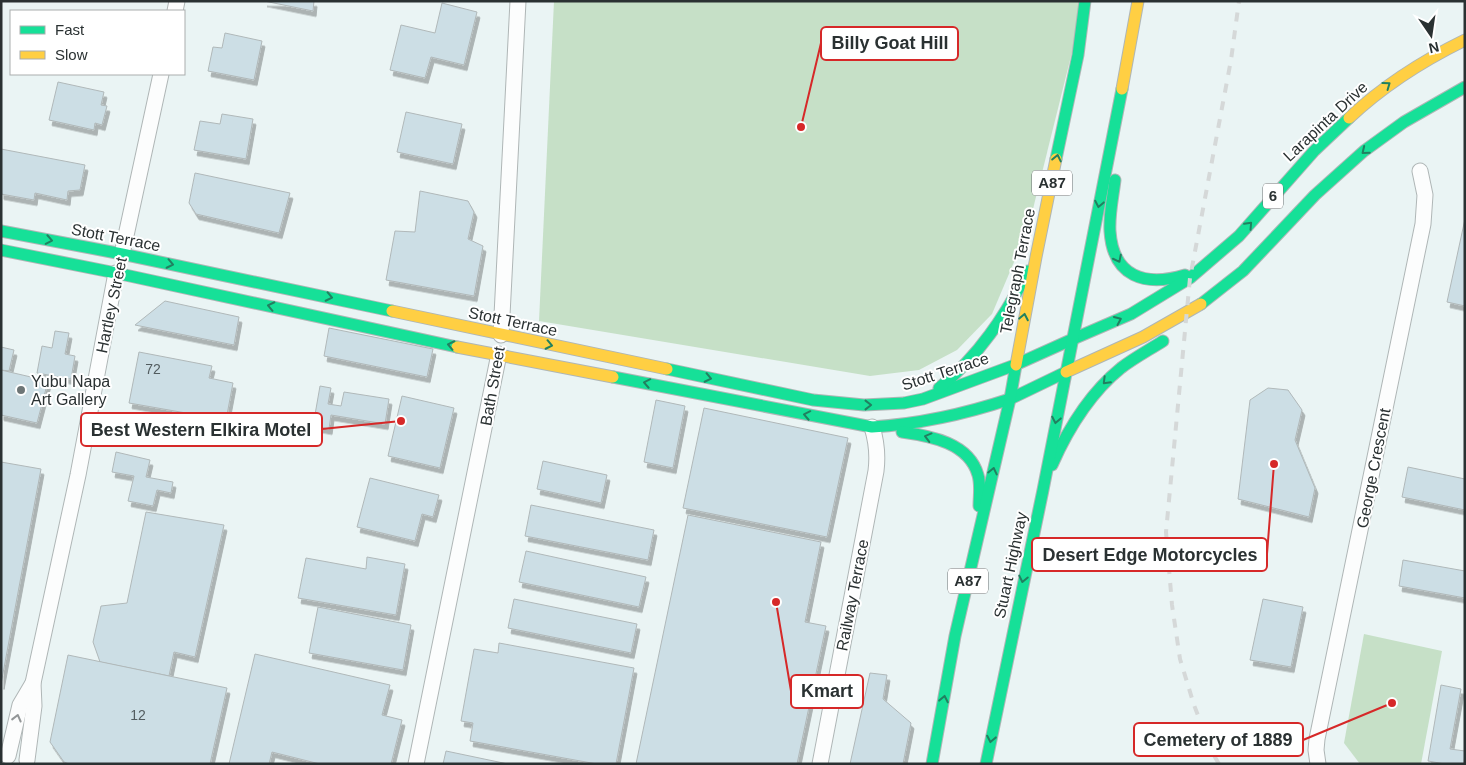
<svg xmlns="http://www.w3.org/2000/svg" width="1466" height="765" font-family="Helvetica,sans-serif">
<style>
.green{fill:#c6e0c7}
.building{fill:#ccdee5;stroke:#b0b8b9;filter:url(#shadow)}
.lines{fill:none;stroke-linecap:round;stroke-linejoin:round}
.street-casing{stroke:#afb6b6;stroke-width:17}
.fast-casing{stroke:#afb6b6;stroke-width:13}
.slow-casing{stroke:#afb6b6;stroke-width:13}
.street{stroke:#fcfdfd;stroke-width:15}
.fast{stroke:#16e098;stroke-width:11}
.slow{stroke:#ffcf43;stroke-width:11}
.rail{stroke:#d5d8d8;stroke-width:4;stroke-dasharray:9 9;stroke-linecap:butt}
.oneway{stroke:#218060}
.oneway2{stroke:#939798}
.poi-dot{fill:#6d7576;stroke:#fff;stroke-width:2}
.labels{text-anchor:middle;stroke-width:4;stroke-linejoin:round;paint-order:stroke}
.number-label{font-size:14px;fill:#525c5f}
.shield{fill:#fff;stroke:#6a6f70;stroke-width:1}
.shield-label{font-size:15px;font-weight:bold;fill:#2a3132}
.street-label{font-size:16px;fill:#2a3132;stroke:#fff}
.poi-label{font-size:16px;fill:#2a3132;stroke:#fff;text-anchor:start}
.leader{fill:none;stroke:#d62828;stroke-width:2}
.callout-dot{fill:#d62828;stroke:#fff;stroke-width:2}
.callout{fill:#fff;stroke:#d62828;stroke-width:2}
.callout-label{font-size:18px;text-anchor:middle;font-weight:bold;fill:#2a3132}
</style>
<defs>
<filter id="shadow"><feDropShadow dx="3" dy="5.5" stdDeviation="0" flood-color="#0004"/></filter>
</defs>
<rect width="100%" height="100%" fill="#eaf4f4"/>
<g class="green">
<polygon points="554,1 1081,1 1079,24 1028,229 992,314 957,350 919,370 870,376 539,321"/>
<polygon points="1364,634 1442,651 1421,764 1360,764 1344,743"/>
</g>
<g class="building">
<polygon points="264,1 314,1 313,11"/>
<polygon points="442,3 477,12 464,65 431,57 425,78 390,70 401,25 435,33"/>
<polygon points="225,33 262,41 254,80 208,71 213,47 222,48"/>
<polygon points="58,82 104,92 101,105 107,106 102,125 95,123 94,130 49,120"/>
<polygon points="406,112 462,124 453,164 397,152"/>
<polygon points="222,114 253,119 246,159 194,150 200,121 220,124"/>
<polygon points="1,149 85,165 80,190 68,191 67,200 35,193 34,200 1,194"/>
<polygon points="195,173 290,193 279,233 196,214 189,203"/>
<polygon points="420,191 468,201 474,212 468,239 483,246 474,296 386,280 395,231 415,232"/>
<polygon points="1465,219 1465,306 1447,302"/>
<polygon points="165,301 239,317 234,345 135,325"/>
<polygon points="329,328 433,349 427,377 324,356"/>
<polygon points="55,331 69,333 65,354 75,356 71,379 37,373 42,346 52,348"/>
<polygon points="1,347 14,350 9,371 1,370"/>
<polygon points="139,352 212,366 209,378 233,383 226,420 129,403"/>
<polygon points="1,370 48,381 37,423 1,415"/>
<polygon points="320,386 331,388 328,404 341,406 344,392 389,399 385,424 331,415 329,429 313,426"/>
<polygon points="1268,388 1288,390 1302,410 1295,440 1315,488 1309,517 1238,499 1250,400"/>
<polygon points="402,396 454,408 440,468 388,456"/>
<polygon points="656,400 685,406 673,468 644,462"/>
<polygon points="704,408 848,438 827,537 683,508"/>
<polygon points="116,452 150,460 146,477 173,482 171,493 157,490 153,506 128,501 134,476 112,472"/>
<polygon points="543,461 607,475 601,503 537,489"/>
<polygon points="1,462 41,469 1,684"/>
<polygon points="1408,467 1465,479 1465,510 1402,497"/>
<polygon points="370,478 439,495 433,517 422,514 415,541 357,527"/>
<polygon points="531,505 654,530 648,560 525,536"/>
<polygon points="146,512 224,525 195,657 174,652 169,676 100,662 93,642 101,606 127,603"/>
<polygon points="688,515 821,542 805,622 826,626 797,764 636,764"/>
<polygon points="526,551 646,577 639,607 519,582"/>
<polygon points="367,557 405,564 396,615 298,598 306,558 366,569"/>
<polygon points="1403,560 1465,571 1465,598 1399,586"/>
<polygon points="514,599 637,624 631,653 508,628"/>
<polygon points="1263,599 1303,607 1291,667 1250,660"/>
<polygon points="318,607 411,625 403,670 309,653"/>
<polygon points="499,643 634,668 616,764 597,764 470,741 473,723 461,721 474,649 498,653"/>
<polygon points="255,654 390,685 382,715 402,720 391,764 320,764 272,752 269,764 229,764"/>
<polygon points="68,655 227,688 210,764 69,764 64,762 50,742"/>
<polygon points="870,673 887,675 883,699 911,723 903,764 850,764"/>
<polygon points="1441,685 1461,689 1450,749 1465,751 1464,764 1445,764 1428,761"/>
<polygon points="446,751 508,764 443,764"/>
</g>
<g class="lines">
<defs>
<g id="street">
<polyline points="175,11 177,1"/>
<polyline points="122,254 161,74"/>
<polyline points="501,335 518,1"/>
<polyline points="8,756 20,705 33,683"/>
<polyline points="27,760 34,706 33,683 78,475 116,273"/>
<polyline points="416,764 499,354"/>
<path d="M820,764L876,471C878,455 877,443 872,427"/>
<polyline points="1318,764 1316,750 1317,739 1423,224 1425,195 1420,171"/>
</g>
<g id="fast">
<polyline points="1056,159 1078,55 1085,1"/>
<path d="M1115,180C1113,197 1109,214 1110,231C1113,277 1145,287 1185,275"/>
<polyline points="1,231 122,254 392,311"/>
<polyline points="1,250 116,273 457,347"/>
<polyline points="1201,304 1243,271 1315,195 1364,151 1404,122 1465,87"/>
<polyline points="1073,339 1131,314 1190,278 1239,236 1314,151 1349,118"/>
<polyline points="1015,365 1073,339"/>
<polyline points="667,369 813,400 864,405 904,403 923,399 1015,365"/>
<path d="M613,377L872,427C920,424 965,414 1010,399"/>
<path d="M939,388C979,356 1005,316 1028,271"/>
<polyline points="1010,399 1066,372"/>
<path d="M902,432C931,436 969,443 978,475C981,485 979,496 979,506"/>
<path d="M1052,465C1068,429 1090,393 1121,368C1134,358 1149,350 1163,341"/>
<polyline points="932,764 955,636 1010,399 1016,365"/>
<polyline points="986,764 1043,490 1122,89"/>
</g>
<g id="slow">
<polyline points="1122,89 1138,1"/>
<path d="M1349,118C1384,85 1422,61 1465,40"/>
<polyline points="392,311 667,369"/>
<polyline points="457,347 613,377"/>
<polyline points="1016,365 1036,257 1056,159"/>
<polyline points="1066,372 1143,337 1201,304"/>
</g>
</defs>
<use href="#street" class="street-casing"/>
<use href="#fast" class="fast-casing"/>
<use href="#slow" class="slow-casing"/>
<use href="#street" class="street"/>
<use href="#fast" class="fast"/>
<use href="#slow" class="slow"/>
<polyline class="rail" points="1219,764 1212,752 1194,705 1180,659 1172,605 1166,532 1190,278 1231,60 1239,1"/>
</g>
<defs><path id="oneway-chevron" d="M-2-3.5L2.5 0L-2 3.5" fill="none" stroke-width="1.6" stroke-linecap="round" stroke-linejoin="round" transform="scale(1.25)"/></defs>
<g class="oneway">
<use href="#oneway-chevron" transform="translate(1387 85) rotate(-36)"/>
<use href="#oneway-chevron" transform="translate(1365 151) rotate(141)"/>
<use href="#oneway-chevron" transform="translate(1057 158) rotate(-78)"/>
<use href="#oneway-chevron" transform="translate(1099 204) rotate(101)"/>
<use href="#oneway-chevron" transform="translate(1249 225) rotate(-47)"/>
<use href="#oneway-chevron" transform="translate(49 240) rotate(11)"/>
<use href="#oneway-chevron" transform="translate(1118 259) rotate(63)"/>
<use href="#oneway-chevron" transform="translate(170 264) rotate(12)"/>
<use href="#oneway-chevron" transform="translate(329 297) rotate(12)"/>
<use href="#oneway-chevron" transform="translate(271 306) rotate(-168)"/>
<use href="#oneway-chevron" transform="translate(1024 317) rotate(-79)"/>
<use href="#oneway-chevron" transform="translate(1118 320) rotate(-24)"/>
<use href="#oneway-chevron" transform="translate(451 345) rotate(-168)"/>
<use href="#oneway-chevron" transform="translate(549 345) rotate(12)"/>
<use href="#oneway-chevron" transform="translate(708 378) rotate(12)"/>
<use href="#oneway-chevron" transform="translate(1106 381) rotate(135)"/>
<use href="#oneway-chevron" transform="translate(647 383) rotate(-169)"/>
<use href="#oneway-chevron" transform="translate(868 405)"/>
<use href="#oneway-chevron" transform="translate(807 415) rotate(-169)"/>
<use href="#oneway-chevron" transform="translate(1056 420) rotate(101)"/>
<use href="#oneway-chevron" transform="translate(928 437) rotate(-165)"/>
<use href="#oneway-chevron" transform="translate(993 471) rotate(-77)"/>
<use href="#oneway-chevron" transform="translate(1023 579) rotate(102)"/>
<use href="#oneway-chevron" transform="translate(944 699) rotate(-79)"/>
<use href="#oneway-chevron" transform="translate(991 739) rotate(101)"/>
</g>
<use class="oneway2" href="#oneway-chevron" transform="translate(17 718) rotate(-76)"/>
<circle class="poi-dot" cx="21" cy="390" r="5"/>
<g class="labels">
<g class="number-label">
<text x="153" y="374">72</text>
<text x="138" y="720">12</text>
</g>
<g class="shield">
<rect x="1032" y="170.5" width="40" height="25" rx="4"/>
<rect x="1263" y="183.5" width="20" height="25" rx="4"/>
<rect x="948" y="568.5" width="40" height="25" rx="4"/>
</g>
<g class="shield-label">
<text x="1052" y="188">A87</text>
<text x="1273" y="201">6</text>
<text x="968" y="586">A87</text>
</g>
<g class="street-label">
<text transform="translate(1325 121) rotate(-43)" y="6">Larapinta Drive</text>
<text transform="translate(116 237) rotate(11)" y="6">Stott Terrace</text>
<text transform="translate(1017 271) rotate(-79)" y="6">Telegraph Terrace</text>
<text transform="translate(111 305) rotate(-78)" y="6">Hartley Street</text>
<text transform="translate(513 321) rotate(12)" y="6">Stott Terrace</text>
<text transform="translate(945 371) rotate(-18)" y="6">Stott Terrace</text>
<text transform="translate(492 386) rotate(-80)" y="6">Bath Street</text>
<text transform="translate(1373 468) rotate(-79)" y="6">George Crescent</text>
<text transform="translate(1010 565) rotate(-78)" y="6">Stuart Highway</text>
<text transform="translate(852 595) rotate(-79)" y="6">Railway Terrace</text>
</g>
<g class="poi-label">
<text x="31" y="387">Yubu Napa<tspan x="31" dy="18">Art Gallery</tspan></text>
</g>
</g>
<path class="leader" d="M801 127L821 43M401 421L322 429M1274 464L1267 554M776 602L791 691M1392 703L1303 740"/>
<g class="callout-dot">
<circle cx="801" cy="127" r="5"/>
<circle cx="401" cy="421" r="5"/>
<circle cx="1274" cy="464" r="5"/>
<circle cx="776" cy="602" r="5"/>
<circle cx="1392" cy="703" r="5"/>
</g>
<g class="callout">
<rect x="821" y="27" width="137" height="33" rx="5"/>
<rect x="81" y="413" width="241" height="33" rx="5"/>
<rect x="1032" y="538" width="235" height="33" rx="5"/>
<rect x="791" y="675" width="72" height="33" rx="5"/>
<rect x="1134" y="723" width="169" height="33" rx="5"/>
</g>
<g class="callout-label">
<text x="890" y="49">Billy Goat Hill</text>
<text x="201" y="436">Best Western Elkira Motel</text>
<text x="1150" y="561">Desert Edge Motorcycles</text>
<text x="827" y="697">Kmart</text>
<text x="1218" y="746">Cemetery of 1889</text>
</g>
<rect width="1466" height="765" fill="none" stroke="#2a3132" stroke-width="5"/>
<rect x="10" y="10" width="175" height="65" fill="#ffffff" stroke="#aaadad"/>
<rect x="20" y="26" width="25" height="8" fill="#16e098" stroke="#aaadad"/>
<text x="55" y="35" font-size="15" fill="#2a3132">Fast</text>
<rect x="20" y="51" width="25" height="8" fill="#ffcf43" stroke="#aaadad"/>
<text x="55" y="60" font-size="15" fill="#2a3132">Slow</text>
<g transform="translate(1431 35) rotate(167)" stroke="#ffffff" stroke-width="4" paint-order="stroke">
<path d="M0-4L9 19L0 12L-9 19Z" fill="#2a3132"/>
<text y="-8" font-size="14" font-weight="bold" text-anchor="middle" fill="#2a3132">N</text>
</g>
</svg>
